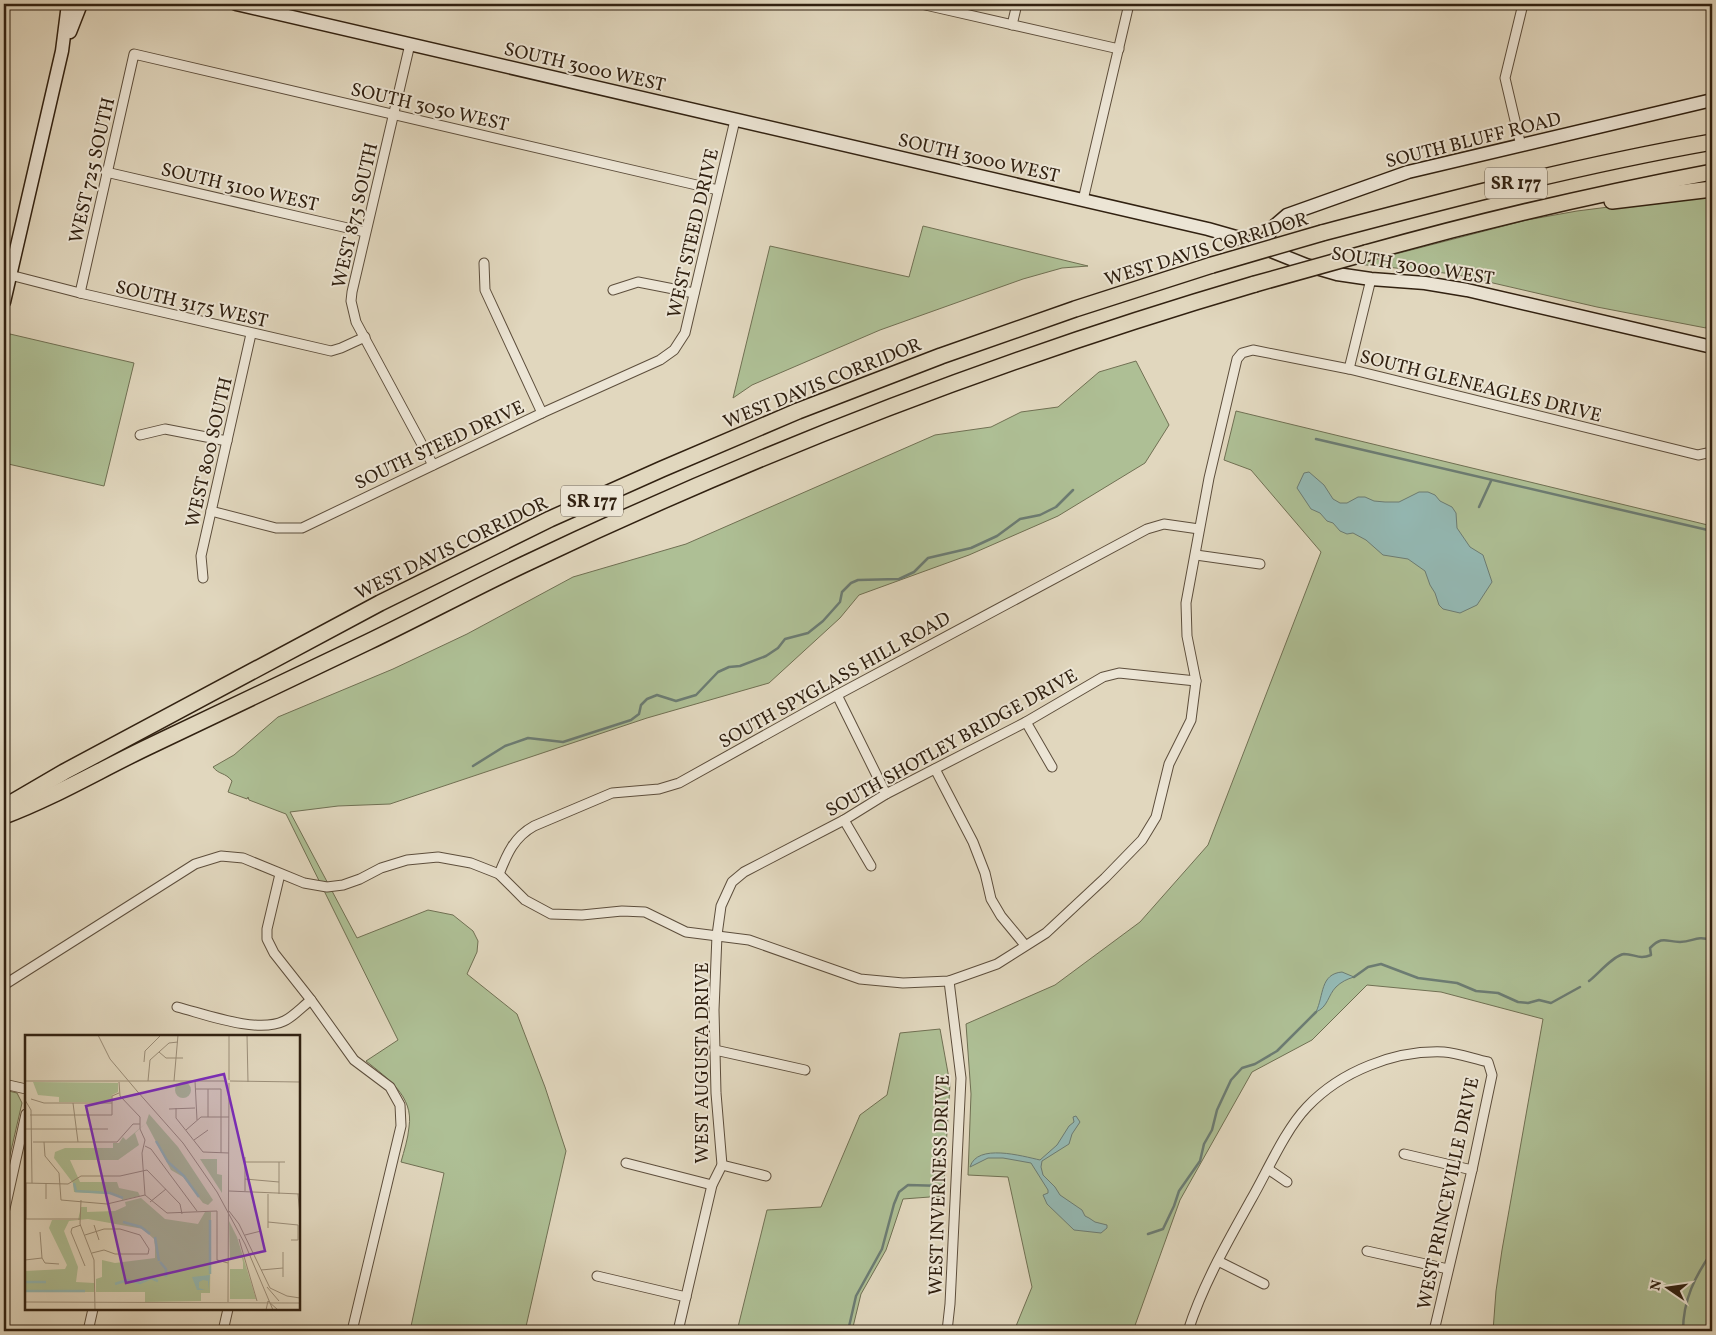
<svg xmlns="http://www.w3.org/2000/svg" width="1716" height="1335" font-family="Vollkorn,serif">
<style>
.green{fill:#aebf95;stroke:#707053}
.water{fill:#94b9b4;stroke:#6c7c73}
.lines{fill:none;stroke-linecap:round;stroke-linejoin:round}
.stream{stroke:#6c7c73;stroke-width:2.5}
.street-casing{stroke:#5d4e3c;stroke-width:11}
.secondary-casing{stroke:#312111;stroke-width:15}
.highway-casing{stroke:#312111;stroke-width:18}
.street{stroke:#ece5d5;stroke-width:9}
.secondary{stroke:#ece5d5;stroke-width:12}
.highway{stroke:#e1d7be;stroke-width:15}
.highway-bridge-casing{stroke:#312111;stroke-width:18;stroke-linecap:butt}
.highway-bridge{stroke:#e1d7be;stroke-width:15}
.labels{text-anchor:middle;stroke-width:4;stroke-linejoin:round;paint-order:stroke}
.shield{fill:#ece5d5;stroke:#695c4c;stroke-width:1}
.shield-label{font-size:18px;font-weight:bold;fill:#312111}
.street-label{font-size:19px;fill:#312111;stroke:#ece5d5}
.inset-river{fill:none;stroke:#94b9b4;stroke-width:2.5}
.inset-road{fill:none;stroke:#9b8e79;stroke-width:1}
.view{fill:#7b2cbf;fill-opacity:0.15;stroke:#7b2cbf;stroke-width:2.5}
.inset-edge{fill:none;stroke:#312111;stroke-width:2.5}
</style>
<rect width="100%" height="100%" fill="#e1d7be"/>
<filter id="stains"><feTurbulence type="fractalNoise" baseFrequency=".004" numOctaves="4"/><feColorMatrix values="0 0 0 0 .2 0 0 0 0 .09 0 0 0 0 .02 0 0 0 .5 -.17"/></filter>
<radialGradient id="worn" r=".72"><stop offset=".6" stop-color="#630" stop-opacity="0"/><stop offset="1" stop-color="#630" stop-opacity=".3"/></radialGradient>
<g class="green">
<polygon points="1712,194 1712,302 1706,328 1597,307 1454,274 1357,264 1527,220 1577,211"/>
<polygon points="923,226 1088,266 1062,268 1023,279 880,330 752,385 733,398 770,246 909,277"/>
<polygon points="10,334 134,363 104,486 4,463 4,361"/>
<path d="M1136,361L1169,425L1145,463L1058,516L969,555L859,595L840,618L769,683L647,718L390,804L338,806L290,812L357,938L428,910L453,915L473,931L478,941L477,952L467,974L517,1014L545,1087L566,1151L525,1331H410L444,1173L401,1162C404,1151 408,1139 409,1127C414,1096 387,1078 366,1061L398,1040L286,814L249,800L248,797L247,799L228,792L232,781C225,772 219,775 213,767L234,755L278,717L393,669L467,634L573,577L686,544L935,435L991,427L1021,412L1058,407L1099,372Z"/>
<polygon points="1236,411 1712,526 1712,1331 1493,1331 1496,1291 1502,1250 1543,1019 1441,992 1367,985 1312,1040 1252,1072 1180,1200 1133,1331 1014,1331 1032,1287 1008,1177 968,1175 971,1094 966,1024 1055,985 1140,922 1208,845 1321,552 1251,470 1224,460"/>
<polygon points="940,1029 950,1084 943,1196 903,1199 886,1250 861,1294 852,1331 737,1331 767,1210 821,1207 860,1115 887,1095 900,1033"/>
<polygon points="4,1090 17,1093 22,1103 4,1181"/>
</g>
<g class="water">
<polygon points="1309,472 1324,485 1333,499 1340,503 1347,503 1358,497 1365,497 1374,501 1385,502 1399,502 1419,492 1428,492 1435,495 1440,501 1452,507 1456,513 1457,528 1470,547 1483,555 1492,582 1477,605 1460,613 1443,609 1439,605 1435,593 1430,585 1425,571 1408,559 1383,555 1366,540 1353,533 1347,534 1340,531 1333,523 1327,521 1320,513 1311,509 1297,488 1304,473"/>
<path d="M1342,972L1354,977C1347,979 1341,982 1336,987C1328,995 1328,1007 1316,1012C1324,995 1320,974 1342,972Z"/>
<path d="M1076,1116L1080,1122L1072,1134L1069,1144L1042,1161L1041,1167L1043,1175L1055,1187L1060,1195L1082,1210L1085,1216L1089,1218L1095,1222L1107,1225V1228L1101,1233L1074,1230L1047,1204L1043,1195L1048,1193V1190L1031,1163L1003,1158H988L970,1167C977,1143 1022,1156 1040,1160L1057,1145L1069,1126L1074,1122L1073,1117Z"/>
</g>
<g class="lines">
<g class="stream">
<polyline points="1316,439 1712,531"/>
<polyline points="1479,507 1491,481"/>
<polyline points="473,766 505,746 528,738 563,742 631,720 639,714 641,705 647,699 657,695 676,701 696,695 718,672 729,667 740,666 766,656 778,648 785,639 808,633 823,621 840,602 842,592 851,583 858,580 899,579 914,572 928,558 971,548 997,536 1020,519 1040,515 1056,507 1073,490"/>
<polyline points="1354,977 1368,967 1381,964 1418,978 1457,983 1476,991 1498,993 1518,1002 1528,1003 1539,1000 1551,1003 1580,987"/>
<path d="M1589,981C1597,975 1614,955 1624,954C1635,954 1639,960 1651,955L1650,948C1663,935 1666,942 1680,942C1694,942 1695,935 1712,940"/>
<polyline points="1148,1234 1163,1229 1174,1206 1179,1191 1200,1161 1204,1144 1212,1130 1217,1110 1231,1080 1242,1068 1255,1064 1277,1051 1316,1012"/>
<polyline points="848,1331 856,1296 882,1249 894,1204 899,1192 908,1185 944,1186"/>
<path d="M1683,1331C1683,1300 1695,1276 1712,1252"/>
</g>
<defs>
<g id="street">
<polyline points="921,4 1119,49"/>
<polyline points="1012,25 1017,4"/>
<polyline points="410,44 352,292 351,301 356,322 433,465"/>
<polyline points="1521,146 1505,78 1523,4"/>
<polyline points="106,172 365,232"/>
<polyline points="1083,200 1129,4"/>
<polyline points="484,263 485,290 542,413"/>
<polyline points="10,275 80,293 331,351 341,348 365,337"/>
<polyline points="613,290 638,282 694,293"/>
<polyline points="80,293 134,54 718,190"/>
<polyline points="1349,369 1371,279"/>
<polyline points="140,435 165,429 227,441"/>
<polyline points="211,511 276,528 302,528 542,413 660,360 674,350 685,333 735,120"/>
<polyline points="1196,555 1260,564"/>
<polyline points="203,578 201,556 251,334"/>
<polyline points="837,695 886,794"/>
<polyline points="1026,722 1052,767"/>
<polyline points="935,769 973,842 985,873 991,899 1001,916 1025,945"/>
<polyline points="844,820 871,866"/>
<polyline points="280,874 267,929 267,939 274,953 311,1000 354,1060 390,1087 400,1105 401,1126 352,1331"/>
<path d="M499,874C507,854 514,837 534,826L612,793L659,789L679,783L837,695L1147,529L1164,524L1199,529"/>
<polyline points="4,985 195,864 221,856 243,858 304,883 327,887 343,885 360,879 381,868 407,860 438,857 471,863 499,874 525,900 551,914 582,915 622,911 645,912 686,932 749,940 860,979 903,983 949,981 997,964 1046,933 1105,878 1142,840 1156,817 1169,764 1191,720 1196,681 1187,636 1186,603 1209,478 1237,359 1242,353 1253,350 1349,369 1698,455 1712,452"/>
<path d="M177,1007C205,1014 257,1034 284,1021C293,1017 303,1006 311,1000"/>
<polyline points="715,1050 805,1070"/>
<polyline points="4,1084 26,1089"/>
<polyline points="1404,1154 1472,1170"/>
<polyline points="626,1163 712,1185"/>
<polyline points="722,1165 766,1176"/>
<polyline points="1268,1169 1287,1182"/>
<polyline points="4,1213 26,1114"/>
<polyline points="1367,1251 1448,1269"/>
<polyline points="1218,1261 1264,1284"/>
<polyline points="597,1276 686,1297"/>
<polyline points="88,1331 93,1309"/>
<polyline points="223,1331 228,1309"/>
<polyline points="678,1331 712,1185 722,1165 716,1093 714,1010 717,935 721,906 732,882 744,872 844,820 886,794 1026,722 1103,677 1119,673 1196,681"/>
<polyline points="947,1331 950,1304 961,1078 949,981"/>
<path d="M1188,1331C1203,1284 1228,1241 1252,1198C1268,1170 1285,1130 1307,1107C1341,1071 1395,1050 1444,1052C1458,1053 1474,1059 1488,1062L1492,1075L1472,1170L1434,1331"/>
</g>
<g id="secondary">
<polyline points="236,4 1208,229 1236,237 1306,265 1337,274 1371,279 1425,283 1467,290 1712,347"/>
<polyline points="70,32 81,4"/>
<polyline points="1262,248 1273,227 1287,215 1408,172 1712,100"/>
<polyline points="4,302 62,51 68,4"/>
</g>
<g id="highway">
<polyline points="1612,201 1712,189"/>
<path d="M1322,233C1451,199 1581,165 1712,142"/>
<path d="M1366,253C1480,221 1596,194 1712,172"/>
<polyline points="4,807 64,772 380,603 550,519 662,469 798,411 941,356 1075,309 1212,265"/>
<path d="M4,816C55,797 103,768 152,745C224,711 296,677 368,642C422,616 474,588 527,563C762,451 1006,357 1255,284"/>
</g>
</defs>
<use href="#street" class="street-casing"/>
<use href="#secondary" class="secondary-casing"/>
<use href="#highway" class="highway-casing"/>
<use href="#street" class="street"/>
<use href="#secondary" class="secondary"/>
<use href="#highway" class="highway"/>
<defs>
<g id="highway-bridge">
<polyline points="1212,265 1322,233"/>
<polyline points="1255,284 1366,253"/>
</g>
</defs>
<use href="#highway-bridge" class="highway-bridge-casing"/>
<use href="#highway-bridge" class="highway-bridge"/>
</g>
<g class="labels">
<g class="shield">
<rect x="1485" y="167.5" width="62" height="31" rx="4"/>
<rect x="561" y="485.5" width="62" height="31" rx="4"/>
</g>
<g class="shield-label">
<text x="1516" y="189">SR 177</text>
<text x="592" y="507">SR 177</text>
</g>
<g class="street-label">
<text transform="translate(585 66) rotate(13)" y="7">SOUTH 3000 WEST</text>
<text transform="translate(430 106) rotate(13)" y="7">SOUTH 3050 WEST</text>
<text transform="translate(1473 139) rotate(-14)" y="7">SOUTH BLUFF ROAD</text>
<text transform="translate(979 157) rotate(13)" y="7">SOUTH 3000 WEST</text>
<text transform="translate(91 170) rotate(-77)" y="7">WEST 725 SOUTH</text>
<text transform="translate(240 186) rotate(13)" y="7">SOUTH 3100 WEST</text>
<text transform="translate(354 215) rotate(-77)" y="7">WEST 875 SOUTH</text>
<text transform="translate(692 233) rotate(-77)" y="7">WEST STEED DRIVE</text>
<text transform="translate(1206 248) rotate(-17)" y="7">WEST DAVIS CORRIDOR</text>
<text transform="translate(1413 265) rotate(9)" y="7">SOUTH 3000 WEST</text>
<text transform="translate(192 303) rotate(13)" y="7">SOUTH 3175 WEST</text>
<text transform="translate(822 382) rotate(-22)" y="7">WEST DAVIS CORRIDOR</text>
<text transform="translate(1481 385) rotate(14)" y="7">SOUTH GLENEAGLES DRIVE</text>
<text transform="translate(439 444) rotate(-25)" y="7">SOUTH STEED DRIVE</text>
<text transform="translate(208 452) rotate(-77)" y="7">WEST 800 SOUTH</text>
<text transform="translate(451 547) rotate(-26)" y="7">WEST DAVIS CORRIDOR</text>
<text transform="translate(834 679) rotate(-29)" y="7">SOUTH SPYGLASS HILL ROAD</text>
<text transform="translate(951 742) rotate(-29)" y="7">SOUTH SHOTLEY BRIDGE DRIVE</text>
<text transform="translate(701 1063) rotate(-90)" y="7">WEST AUGUSTA DRIVE</text>
<text transform="translate(938 1185) rotate(-88)" y="7">WEST INVERNESS DRIVE</text>
<text transform="translate(1447 1193) rotate(-78)" y="7">WEST PRINCEVILLE DRIVE</text>
</g>
</g>
<g transform="translate(25 1035)">
<rect width="275" height="275" fill="#e1d7be"/>
<path d="M8,47L93,48V57L87,60L86,67H34V62L13,60ZM150 55a8 8 0 1 1 16 0a8 8 0 1 1-16 0ZM124,79L153,112L188,165L183,170L178,168L158,142L146,135L121,88L110,98L114,110L93,125H45L55,147H92L94,153L113,157L115,161L97,165L96,161L85,159L49,157L48,148L29,123L30,117L40,113H88V108H94L98,102L101,105L121,88ZM175,124H192V139L197,140V158ZM116,163L140,184L173,189L180,177H186L185,258H176V266L120,267V257H71V244L77,242V225L90,228L130,223V212L129,204L118,194L63,184L44,186L39,196L53,232L51,247L69,248V257H0V236L40,234L42,230L24,193L27,185H53L56,172H62V177L90,176L101,171L100,167ZM204,186L212,202L231,264H205V234H218V227L217,223H205Z" fill="#aebf95"/>
<path d="M185,240L183,255V246L178,245L174,247V253L180,255H172L167,242Z" fill="#94b9b4"/>
<path class="inset-river" d="M131,106L143,127L159,141L174,162M49,148L51,156L85,158L98,163M98,187L116,192L125,199M130,202L134,226M135,227L141,234V242M185,239V185M0,247H21M90,249L102,245L115,248L126,243L133,246M0,256H60"/>
<path class="inset-road" d="M73,0L85,24L112,56M204,0V45M222,0L223,47M134,17L141,23H158M119,27L120,16L136,0M0,46H201M123,46L125,25L144,8L153,7M149,46L153,0M170,46L172,85M205,46L275,47M94,47L95,61L115,82V94L120,105L117,118L120,160L142,178L192,176V225L203,228M170,54H196V118M112,56L158,108L192,157L220,209L248,275M6,64L19,68H87M0,65L6,75L7,148M48,68L53,107M151,73V83L178,117L204,118M144,74L170,73M5,80H87V61L94,58M183,82V54M0,94H83M161,95L176,82H204M169,105L183,95M8,107H92L108,89H115M19,107L20,121L34,138L36,165L82,169L120,160M120,111L126,114L172,176M220,122V156M220,127H260M220,144L254,147M0,148L43,149L56,141H95L122,135L155,169L157,179M1,148V184M21,148V164M204,156L275,159M243,159V193M254,159V127M273,159L275,181M56,165L55,189L69,225L70,275M125,167L141,154M204,176L214,189L245,253L262,261L275,263M0,184H55M243,187L273,190V205H266M56,190L47,193L46,197L60,231M69,190L74,205M15,197L17,223L20,228L34,229M60,200L79,194H95L115,200L124,214L123,219H90L79,215L67,218M220,200L236,196M214,204L232,266M0,225L17,223M236,235L258,233M258,242V217M242,252L254,266M0,267L275,268M203,267L204,48M241,275L243,266L253,275"/>
<path class="view" d="M199,39L240,216L101,248L61,71Z"/>
<rect width="275" height="275" class="inset-edge"/>
</g>
<rect width="1716" height="1335" fill="none" stroke="#e1d7be" stroke-width="20"/>
<rect x="5" y="5" width="1706" height="1325" fill="none" stroke="#312111" stroke-width="2.5"/>
<rect x="10" y="10" width="1696" height="1315" fill="none" stroke="#312111"/>
<g transform="translate(1668 1288) rotate(283)" stroke="#ece5d5" stroke-width="4" paint-order="stroke">
<path d="M0-4L9 19L0 12L-9 19Z" fill="#312111"/>
<text y="-8" font-size="14" font-weight="bold" text-anchor="middle" fill="#312111">N</text>
</g>
<rect width="100%" height="100%" filter="url(#stains)"/>
<rect width="100%" height="100%" fill="url(#worn)"/>
</svg>
